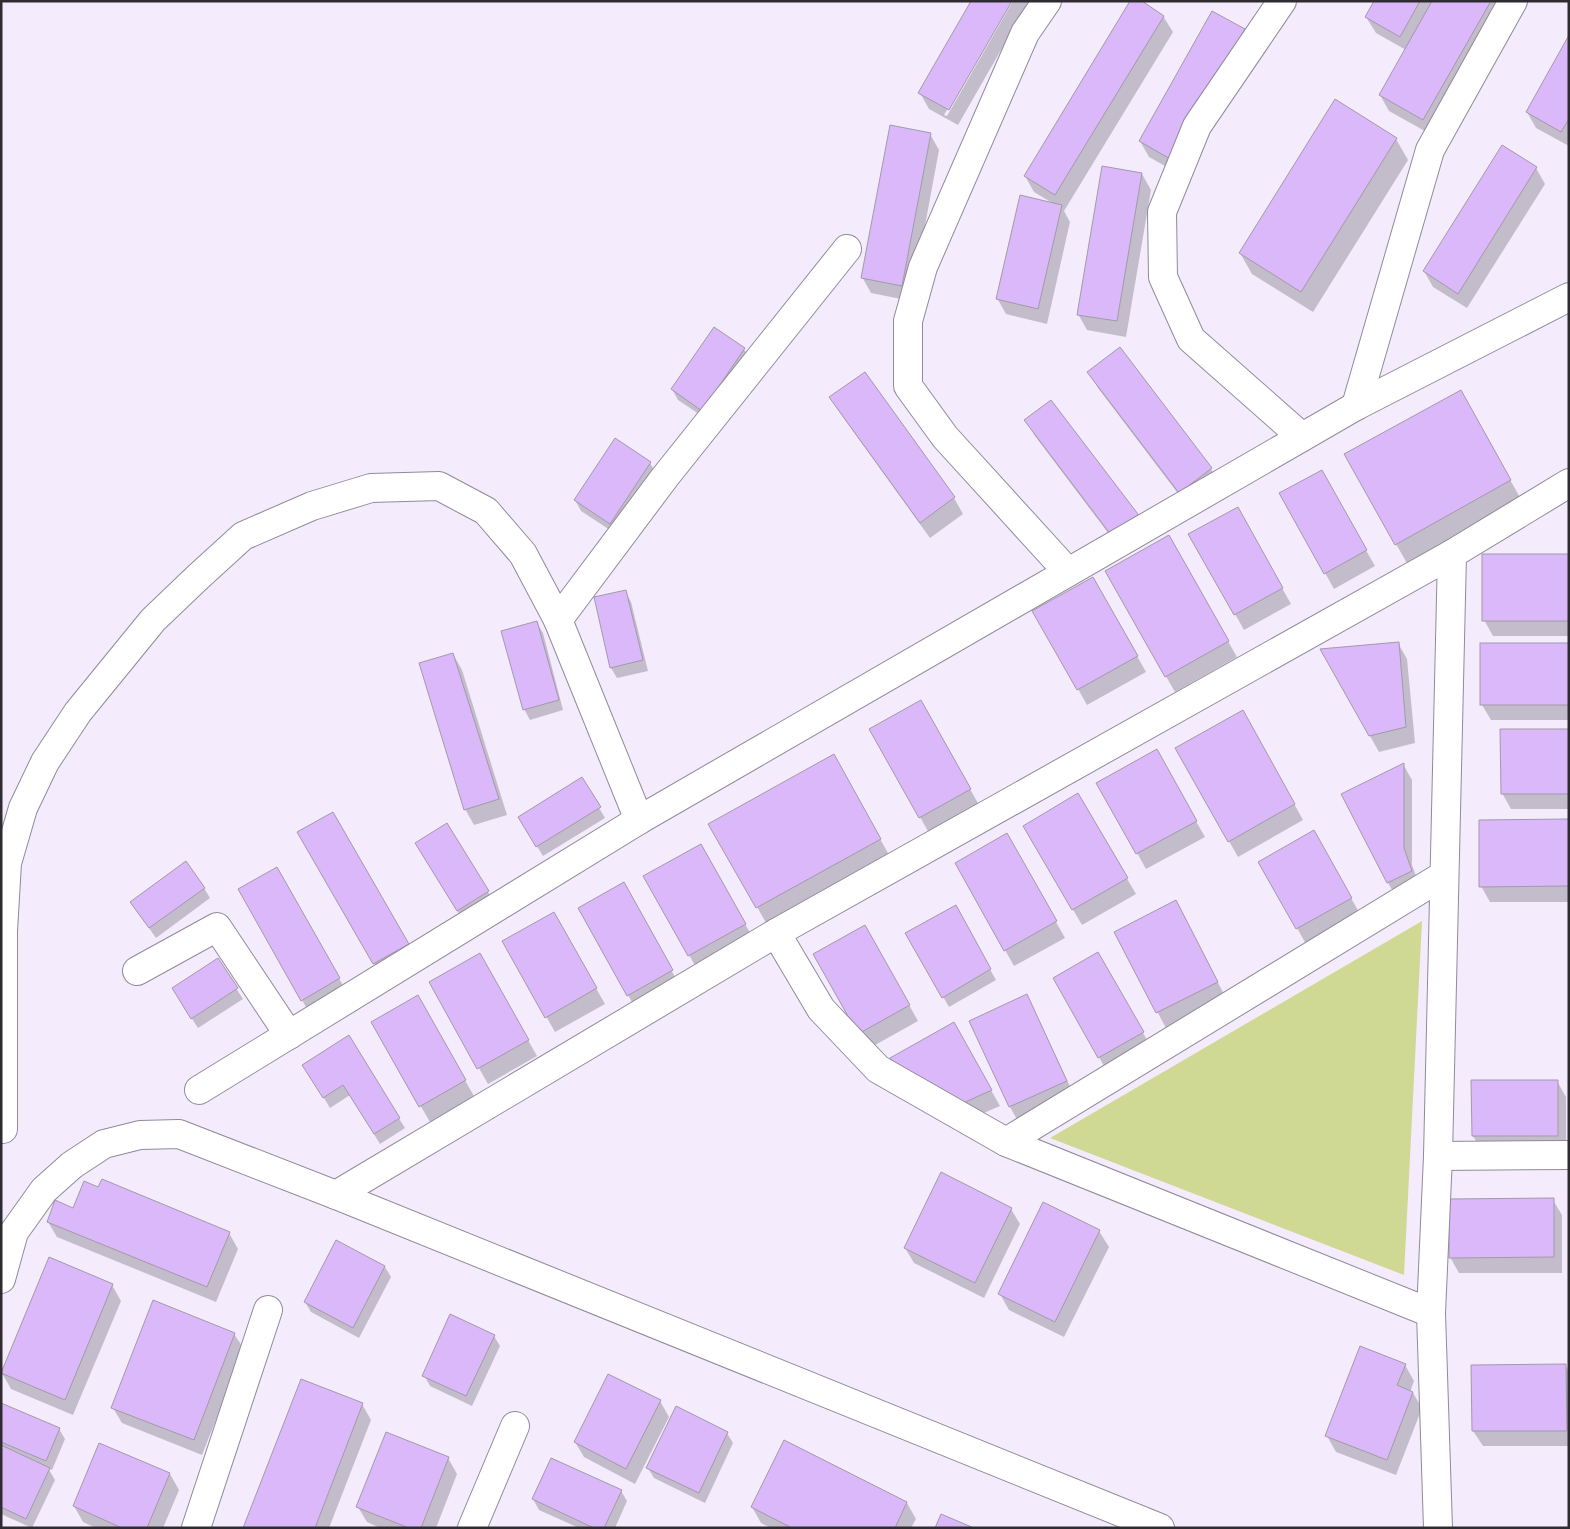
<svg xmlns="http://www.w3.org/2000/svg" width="1570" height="1529" font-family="Barlow,sans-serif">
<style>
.green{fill:#d0d993}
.shadow{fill:#0003}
.building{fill:#dab8f9;stroke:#a19aa9}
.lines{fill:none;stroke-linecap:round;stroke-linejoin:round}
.minor-casing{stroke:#918a99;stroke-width:30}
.minor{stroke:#fff;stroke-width:28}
</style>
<rect width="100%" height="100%" fill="#f4ecfd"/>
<polygon class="green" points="1422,921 1404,1275 1050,1138"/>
<g class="shadow">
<polygon points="1010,1 944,115 947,116 1013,1 1029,1 958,125 929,109 920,93"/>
<polygon points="1375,1 1506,1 1432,135 1389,111 1380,95 1406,50 1376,33 1366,17"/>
<polygon points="1163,16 1173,32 1064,211 1070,222 1047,324 1006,314 997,298 1054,204 1034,192 1025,176"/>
<polygon points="1244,30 1253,46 1181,175 1149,157 1140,141"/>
<polygon points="1569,37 1569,146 1536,128 1527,112"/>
<polygon points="1335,100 1396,139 1408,160 1313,312 1252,274 1240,253"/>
<polygon points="930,134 939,150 911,301 871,293 862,277"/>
<polygon points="1502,147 1536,168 1545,184 1467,308 1433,287 1424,271"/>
<polygon points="1142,174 1151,190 1126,337 1087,330 1078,314"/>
<polygon points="744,349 750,359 708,420 678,400 672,389"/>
<polygon points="1120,349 1211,469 1220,485 1189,508 1098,388 1089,373"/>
<polygon points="865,373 954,498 963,514 930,538 840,413 831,397"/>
<polygon points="1051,402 1124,554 1035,436 1026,421"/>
<polygon points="1472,412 1522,501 1408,565 1396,544"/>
<polygon points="650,463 656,473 616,534 581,511 575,500"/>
<polygon points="1321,472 1375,566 1334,589 1281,494"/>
<polygon points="1237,508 1291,604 1244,630 1190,534"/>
<polygon points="1168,536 1237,657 1175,692 1106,572"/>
<polygon points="1569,555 1569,636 1493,636 1484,620"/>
<polygon points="1093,578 1146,672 1087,705 1034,611"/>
<polygon points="625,591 631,602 648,671 617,678 611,668"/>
<polygon points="537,623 543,633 563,710 530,720 524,709"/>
<polygon points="1398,643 1407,659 1415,743 1379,752 1370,736"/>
<polygon points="1569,644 1569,720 1491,720 1482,705"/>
<polygon points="453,654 462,670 507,815 474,825 465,809"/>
<polygon points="921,702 979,805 929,833 871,730"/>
<polygon points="1252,727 1303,820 1238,857 1177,748"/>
<polygon points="1569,730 1569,809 1511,809 1502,793"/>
<polygon points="1156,751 1205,837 1146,869 1098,783"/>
<polygon points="833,756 892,860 769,928 710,824"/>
<polygon points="1403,764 1412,780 1412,865 1420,887 1397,898 1388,883"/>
<polygon points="582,779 605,818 543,856 519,817"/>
<polygon points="1078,795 1136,894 1082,925 1024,826"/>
<polygon points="333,813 417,960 383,979 299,832"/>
<polygon points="1569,820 1569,902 1490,902 1481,886"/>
<polygon points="1314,832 1360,914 1306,944 1260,862"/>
<polygon points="1007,835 1065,938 1014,966 956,863"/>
<polygon points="701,845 754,940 698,971 645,876"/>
<polygon points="422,853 488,892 494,902 463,920"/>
<polygon points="276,869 348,994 311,1016 240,890"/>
<polygon points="204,888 210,898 156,938 131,902"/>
<polygon points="632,899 680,986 637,1011 579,908"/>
<polygon points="955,907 996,980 949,1007 907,934"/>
<polygon points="554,914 605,1004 555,1032 504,942"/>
<polygon points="1184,918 1226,998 1166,1028 1115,933"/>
<polygon points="865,926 918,1021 868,1049 814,954"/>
<polygon points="1098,953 1152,1049 1108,1073 1054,978"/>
<polygon points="480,955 537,1056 488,1084 430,982"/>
<polygon points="218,960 243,999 198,1028 179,999"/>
<polygon points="417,997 474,1096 430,1122 372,1023"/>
<polygon points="1035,1012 1075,1097 1019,1123 1010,1107 971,1021"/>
<polygon points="954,1024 1000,1106 972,1118 924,1102"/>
<polygon points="348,1037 405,1128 380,1144 350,1095 330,1108 310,1075"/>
<polygon points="1557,1081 1566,1097 1566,1151 1482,1151 1473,1136"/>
<polygon points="1553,1200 1562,1215 1562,1273 1459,1273 1450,1257"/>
<polygon points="1044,1204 1099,1231 1109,1247 1064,1337 1009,1310 1000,1294"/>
<polygon points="74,1209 229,1233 238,1249 216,1302 57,1237 48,1222"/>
<polygon points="1011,1209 1020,1224 984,1298 914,1263 905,1248"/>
<polygon points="337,1242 385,1267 391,1277 359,1338 311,1312 305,1302"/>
<polygon points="112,1285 121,1301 73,1415 11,1389 2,1373"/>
<polygon points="234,1334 244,1349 202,1455 122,1423 113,1408"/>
<polygon points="494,1336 500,1346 472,1406 430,1386 424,1375"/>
<polygon points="1405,1365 1414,1381 1410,1392 1413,1393 1422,1408 1396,1475 1336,1452 1327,1436"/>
<polygon points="1565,1365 1569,1371 1569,1446 1483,1446 1473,1431"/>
<polygon points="660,1401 669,1417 635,1484 584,1457 575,1442"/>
<polygon points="362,1404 371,1420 329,1528 244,1528"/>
<polygon points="1,1405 59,1429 65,1439 52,1470 48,1468 55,1480 32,1528 1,1514"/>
<polygon points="727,1433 733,1443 705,1503 654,1478 648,1468"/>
<polygon points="448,1458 457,1474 436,1528 380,1528 367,1522 358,1507"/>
<polygon points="170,1474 179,1490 163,1528 96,1528 83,1522 74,1506"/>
<polygon points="621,1491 627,1501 615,1528 579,1528 539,1510 533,1499"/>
<polygon points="907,1503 916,1519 911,1528 771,1528 761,1523 752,1507"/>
</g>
<g class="building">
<polygon points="971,1 1012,1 949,110 918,93"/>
<polygon points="1130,1 1142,1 1164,16 1055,195 1024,176"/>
<polygon points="1374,1 1420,1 1400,37 1365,17"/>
<polygon points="1432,1 1491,1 1423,120 1379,95"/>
<polygon points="1212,11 1245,29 1172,160 1139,141"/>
<polygon points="1569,35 1569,119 1561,132 1526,112"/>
<polygon points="1335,99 1397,138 1301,292 1239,253"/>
<polygon points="890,125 931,133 902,286 861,278"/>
<polygon points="1502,145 1537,167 1458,294 1423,271"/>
<polygon points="1102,166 1142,173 1117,321 1077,315"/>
<polygon points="1020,195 1062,205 1038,309 996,299"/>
<polygon points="714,327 745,348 702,411 671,389"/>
<polygon points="1120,347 1212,468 1179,493 1087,372"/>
<polygon points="865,372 955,497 920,523 829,397"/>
<polygon points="1461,390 1511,480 1395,545 1344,454"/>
<polygon points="1051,400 1141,518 1114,539 1024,420"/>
<polygon points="615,438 651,462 610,524 574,500"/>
<polygon points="1322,470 1367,550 1324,574 1279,493"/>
<polygon points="1238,507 1283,588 1234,615 1188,534"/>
<polygon points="1169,535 1229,641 1165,677 1105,571"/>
<rect x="1482" y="554" width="87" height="67"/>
<polygon points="1093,577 1138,656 1077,690 1032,611"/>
<polygon points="626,590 643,660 610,668 594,597"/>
<polygon points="537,621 559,700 523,710 501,631"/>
<polygon points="1399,642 1406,727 1369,736 1320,649"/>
<rect x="1480" y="643" width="89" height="62"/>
<polygon points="453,653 499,799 464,810 419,663"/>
<polygon points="921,700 971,789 919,818 869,729"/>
<polygon points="1243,710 1295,804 1228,842 1175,748"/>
<polygon points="1500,729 1569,729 1569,794 1501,794"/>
<polygon points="1157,749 1197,821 1136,854 1096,783"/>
<polygon points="834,754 881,839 756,908 708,824"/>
<polygon points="1404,763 1404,848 1412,871 1387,883 1341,794"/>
<polygon points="582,777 601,807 536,847 518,817"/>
<polygon points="1078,793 1128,878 1072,910 1023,826"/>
<polygon points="333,812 409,944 373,964 297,832"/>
<polygon points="1569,819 1569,886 1479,887 1479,820"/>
<polygon points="447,823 489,891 457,911 415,843"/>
<polygon points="1314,830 1352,898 1296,929 1258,862"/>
<polygon points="1007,833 1057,921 1004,951 955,863"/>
<polygon points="701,844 746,924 688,956 643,876"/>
<polygon points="186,861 205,888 149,928 130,902"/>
<polygon points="277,867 340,978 301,1001 238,889"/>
<polygon points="624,882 673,970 627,996 578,908"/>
<polygon points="1176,900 1218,982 1156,1013 1114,932"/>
<polygon points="956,905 991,969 942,998 905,933"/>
<polygon points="554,912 597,988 545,1018 502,941"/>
<polygon points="865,925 910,1005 858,1034 813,954"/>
<polygon points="1098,952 1144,1032 1098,1058 1053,978"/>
<polygon points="480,953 529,1040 477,1069 429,982"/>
<polygon points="218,958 238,988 191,1019 172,988"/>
<polygon points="1027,994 1067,1081 1009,1107 969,1021"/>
<polygon points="418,995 466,1080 419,1107 371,1022"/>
<polygon points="954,1022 992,1090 963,1103 913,1086 890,1058"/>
<polygon points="349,1035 400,1118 374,1134 343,1085 323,1098 302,1065"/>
<polygon points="1471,1080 1558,1080 1558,1136 1472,1136"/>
<polygon points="941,1172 1012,1208 975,1283 904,1248"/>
<polygon points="102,1179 230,1232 207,1287 47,1222 55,1200 73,1208 84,1181 98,1187"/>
<polygon points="1554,1198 1554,1257 1449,1258 1449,1199"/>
<polygon points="1043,1202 1100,1230 1055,1322 998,1294"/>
<polygon points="336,1240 385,1266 353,1328 304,1302"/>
<polygon points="49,1257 113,1284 65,1400 1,1373"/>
<polygon points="153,1300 235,1333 194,1440 111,1408"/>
<polygon points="450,1314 495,1335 466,1396 422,1376"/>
<polygon points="1360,1346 1406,1364 1397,1385 1413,1392 1387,1460 1325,1436"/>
<polygon points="1566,1364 1567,1431 1472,1431 1471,1365"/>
<polygon points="608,1374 661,1400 626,1469 574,1442"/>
<polygon points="301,1379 363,1403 315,1528 243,1528"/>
<polygon points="1,1403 60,1428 46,1461 1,1442"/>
<polygon points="676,1406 728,1432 699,1493 646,1468"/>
<polygon points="386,1432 449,1457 421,1528 409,1528 356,1507"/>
<polygon points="784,1440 907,1502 895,1528 792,1528 751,1507"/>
<polygon points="99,1443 170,1473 147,1528 122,1528 73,1506"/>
<polygon points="1,1445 50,1468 26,1519 1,1507"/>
<polygon points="551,1458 622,1490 604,1528 594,1528 532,1499"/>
<polygon points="941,1514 974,1528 935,1528"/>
</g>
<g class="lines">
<defs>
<g id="minor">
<polyline points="1047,1 1025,33 923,267 908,321 908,386 945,437 1068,572"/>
<polyline points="1282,1 1197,126 1162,212 1163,277 1191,339 1302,437"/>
<polyline points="1356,406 1430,150 1513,1"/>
<polyline points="558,620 665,477 847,249"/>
<polyline points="776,933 821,1009 878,1069 1006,1142 1431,1313"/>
<polyline points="137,971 217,927 289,1035"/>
<polyline points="199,1090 639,820 1356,406 1569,297"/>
<polyline points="3,1129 3,931 7,863 23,808 45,762 78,712 153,620 198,577 243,536 312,506 371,488 439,486 486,511 523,554 558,620 639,820"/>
<polyline points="1006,1142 1444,875"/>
<polyline points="1438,1156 1569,1155"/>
<polyline points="336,1195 776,933 1452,554 1569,483"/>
<polyline points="1,1279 14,1232 44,1190 72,1165 104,1144 140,1135 179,1134 336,1195 1160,1528"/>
<polyline points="196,1528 268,1310"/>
<polyline points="472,1528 515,1426"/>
<polyline points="1438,1528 1431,1313 1438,1156 1452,554"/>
</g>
</defs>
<use href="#minor" class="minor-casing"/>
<use href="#minor" class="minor"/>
</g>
<rect width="1570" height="1529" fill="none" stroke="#2e2b31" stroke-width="5"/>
</svg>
